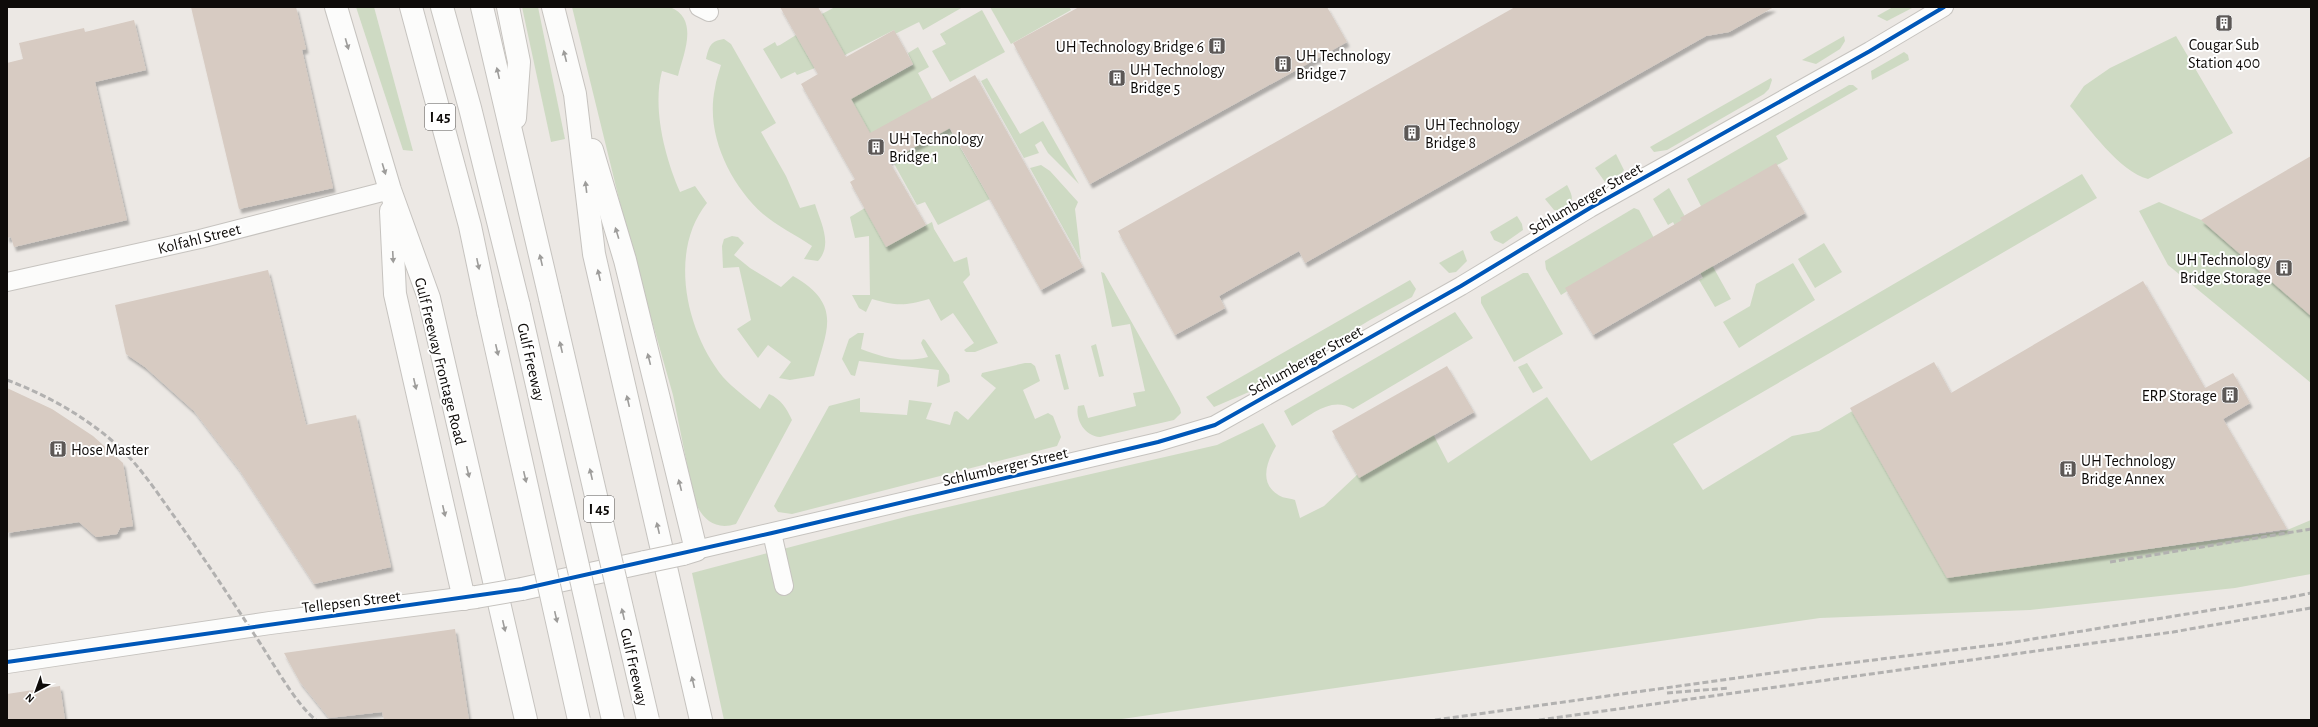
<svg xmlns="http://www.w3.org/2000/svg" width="2318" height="727" font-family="'Alegreya Sans',sans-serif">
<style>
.green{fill:#cedac3}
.building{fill:#d7cbc2;filter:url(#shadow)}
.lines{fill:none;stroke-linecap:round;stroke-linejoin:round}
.street-casing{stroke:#c6c3bf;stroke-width:20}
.secondary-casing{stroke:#c6c3bf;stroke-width:24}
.highway-casing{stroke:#c6c3bf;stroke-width:24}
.street{stroke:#fcfcfb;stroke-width:18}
.secondary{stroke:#fcfcfb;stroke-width:22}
.highway{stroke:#fcfcfb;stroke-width:22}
.rail{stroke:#b2b1b0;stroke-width:3;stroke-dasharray:6 3;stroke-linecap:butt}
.secondary-bridge-casing{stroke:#c6c3bf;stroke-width:24;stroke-linecap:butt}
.highway-bridge-casing{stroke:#c6c3bf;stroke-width:24;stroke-linecap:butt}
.secondary-bridge{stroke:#fcfcfb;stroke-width:22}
.highway-bridge{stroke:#fcfcfb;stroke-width:22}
.cycleway-casing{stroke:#fff;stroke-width:6}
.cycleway{stroke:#0057b8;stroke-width:4}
.oneway{fill:#9d9c9a}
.labels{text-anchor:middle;stroke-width:4;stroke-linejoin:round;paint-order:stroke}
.shield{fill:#fff;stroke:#565453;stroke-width:1}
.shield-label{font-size:15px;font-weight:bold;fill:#0e0b09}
.poi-label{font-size:16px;fill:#0e0b09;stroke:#fff;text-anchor:start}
.street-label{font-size:16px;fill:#0e0b09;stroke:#fff}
</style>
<defs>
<filter id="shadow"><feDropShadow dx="2.5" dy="4.5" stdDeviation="1" flood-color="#0004"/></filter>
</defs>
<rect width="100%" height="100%" fill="#ece8e4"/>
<g class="green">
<polygon points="356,7 374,7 413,151 403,150"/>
<polygon points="522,7 538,7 565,139 551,142"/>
<path d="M572,7H670C700,19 683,55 678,76L662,71C652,108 665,158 680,192L695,186L707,203C668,251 686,332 723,377C734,389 748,399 760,409L769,394C781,399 787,409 792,420L736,524C714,531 701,518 694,499L673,395L629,240Z"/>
<polygon points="835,7 963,7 923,30 919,22 895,34 894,30 843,56 820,15"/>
<polygon points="990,7 1069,7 1071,10 1011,44"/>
<polygon points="1893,7 1914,7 1887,21 1877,16"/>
<polygon points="982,10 1005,52 950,82 932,51 946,44 940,34"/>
<polygon points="796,35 815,68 797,75 795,72 781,79 763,49 775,42 777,46 780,45"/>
<polygon points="1844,36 1845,41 1840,49 1816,64 1802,60"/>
<path d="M2176,36L2233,133L2148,179C2120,172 2089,128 2070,106L2084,86L2110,68Z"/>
<path d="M724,39L731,44L776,123L761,132L786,176L800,208L815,204C821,223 833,245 818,261L804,259L812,246C796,235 777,226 763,214C730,184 705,134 715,88C716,80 719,72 721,65L706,59C709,47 710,41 724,39Z"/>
<polygon points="918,47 929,67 918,73 932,99 870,137 850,99 913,65 908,53"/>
<polygon points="1904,52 1908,55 1909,60 1872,80 1871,71"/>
<polygon points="987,78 1020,134 1043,121 1079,184 1048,153 1041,141 1035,145 1039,153 1024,158 981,81"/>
<polygon points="1771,78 1772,80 1769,89 1764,94 1667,150 1654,152 1650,147"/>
<polygon points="1849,85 1853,85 1858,89 1776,136 1788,159 1702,208 1687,179"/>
<polygon points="949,128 990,199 938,225 925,202 917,205 892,160"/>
<polygon points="1616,154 1624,170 1617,179 1605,182 1595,168"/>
<polygon points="1041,165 1050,171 1078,202 1075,209 1081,260 1030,168"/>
<path d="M2082,174L2097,198L1673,444L1703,490L1792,436L1819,431L1854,410L1949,575L2285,531L2311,520V574L2235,588L2030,610L1820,618L1115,720H724L692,573L909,516L1217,445L1263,423L1276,446C1267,461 1259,482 1277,494C1281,498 1289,498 1295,500L1300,518L1324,506L1358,474L1433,434L1448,463L1547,397L1591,461Z"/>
<path d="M1567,185C1574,198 1574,202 1563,211L1554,210L1545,199Z"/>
<polygon points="1669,188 1731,299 1715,307 1699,280 1703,278 1673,222 1668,225 1653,199"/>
<polygon points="2159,202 2206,222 2311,310 2311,383 2168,265 2139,211"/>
<path d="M865,208L887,246L932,222L934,229L954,262L967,257L970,275L963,282L998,343L975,352H966L964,350L974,343L953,313L941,321L929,299C905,306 896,306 872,299L866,312L859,308L852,295H870L869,236L855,238L850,217Z"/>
<polygon points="1634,208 1639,210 1654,238 1561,295 1546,269 1545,261"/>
<polygon points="1517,216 1522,224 1523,230 1503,244 1494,240 1490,232"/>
<path d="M732,236L738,237L744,243L734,255L750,268L781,287L793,276C843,305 827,329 814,376L790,380L779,378L791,362L768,345L758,358L737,329L751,320L739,267L723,268L722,246L724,239Z"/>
<polygon points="1824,243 1842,272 1815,288 1798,259"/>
<polygon points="1463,250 1467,261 1456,272 1449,273 1439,263"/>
<polygon points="1793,263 1815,300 1739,348 1723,322 1750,306 1756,284"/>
<path d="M1101,272L1104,273L1180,408L1181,413L1174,420L1100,437C1085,436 1075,420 1078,406L1084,405L1088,418L1136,406L1133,393L1145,391L1130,324L1112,327Z"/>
<polygon points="1523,273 1528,273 1532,280 1563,334 1514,362 1481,303 1481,297"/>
<polygon points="1410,280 1416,289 1412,297 1370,320 1256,389 1214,407 1206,397"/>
<path d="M1455,312L1473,338L1353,409C1331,396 1312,415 1292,426L1284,411Z"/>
<path d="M858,333H864L861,349C884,358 904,363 928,357L921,343L923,339L925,340L949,375L950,382L937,387L939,370L859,361L855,376L851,375L842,359L849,339Z"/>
<polygon points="1096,344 1104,376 1099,377 1091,346"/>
<polygon points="1060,354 1069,389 1064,390 1055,355"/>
<polygon points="1025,363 1031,363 1035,366 1040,381 1023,390 1035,419 1048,413 1053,416 1061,437 1057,446 792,514 778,512 774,506 777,500 829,406 860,398 860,412 907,415 909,400 932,403 926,419 950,425 954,412 957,411 968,420 996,388 981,376 982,373"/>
<polygon points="1527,363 1543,388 1533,393 1518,367"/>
</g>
<g class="building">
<polygon points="191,7 296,7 306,49 302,50 333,188 239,209"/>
<polygon points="780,7 818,7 846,57 894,30 913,64 851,99 870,133 975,75 1083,267 1041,290 950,128 889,161 926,225 886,247 850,182 855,179 801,84 818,74"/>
<polygon points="1079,7 1327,7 1347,42 1090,184 1013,43"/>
<polygon points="1515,7 1774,7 1729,32 1706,36 1305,263 1299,251 1219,296 1225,308 1175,335 1118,231"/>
<polygon points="134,20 146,70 95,82 127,220 14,247 11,237 7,238 7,63 23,59 19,43 84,28 85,32"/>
<polygon points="2311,156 2311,316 2201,220"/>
<polygon points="1776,163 1805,213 1593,335 1565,288 1682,220 1680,218"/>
<polygon points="268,270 306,425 356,415 391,567 314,584 238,468 194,411 145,367 126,354 115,305"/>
<polygon points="2143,281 2205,388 2233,373 2250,403 2223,419 2287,529 1947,578 1850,408 1934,362 1951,393"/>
<polygon points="1447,366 1474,412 1359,478 1332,431"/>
<polygon points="7,388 52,409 93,436 123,463 133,526 120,528 117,534 96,537 79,522 7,533"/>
<polygon points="455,629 469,720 384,720 382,712 329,718 300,682 284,653"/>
<polygon points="60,686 65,720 7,720 7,694"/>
</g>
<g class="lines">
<defs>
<g id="street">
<polyline points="699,7 709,12"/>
<polyline points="7,282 200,239 390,190"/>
<polyline points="772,533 784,586"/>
<polyline points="696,550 1158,442 1215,425 1461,286 1590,208 1870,51 1944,7"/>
</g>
<g id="secondary">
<polyline points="336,7 390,190 429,298 526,720"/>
<polyline points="553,7 575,94 594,254 701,720"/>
<polyline points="592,150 625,260 696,550 683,554"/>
<polyline points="391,211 395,294 464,599"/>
<polyline points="522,589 645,562"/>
<polyline points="7,662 270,623 476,597"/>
</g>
<g id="highway">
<polyline points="411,7 470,226 488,312"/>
<polyline points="442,7 470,108 519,306"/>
<polyline points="482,7 550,298"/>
<polyline points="508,7 519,62 515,118"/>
</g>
</defs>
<use href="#street" class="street-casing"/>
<use href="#secondary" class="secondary-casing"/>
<use href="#highway" class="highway-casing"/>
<use href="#street" class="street"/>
<use href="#secondary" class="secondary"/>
<use href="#highway" class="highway"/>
<g class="rail">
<path d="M7,380C47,395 84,416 116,444C138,464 154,488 171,512C200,552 227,593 254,634C270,657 295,704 316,720"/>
<polyline points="2110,562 2311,529"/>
<polyline points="1667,693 1729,688"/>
<polyline points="1435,720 1801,669 2002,644 2286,598 2311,593"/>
<polyline points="1539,720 2173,632 2311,608"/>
</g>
<defs>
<g id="secondary-bridge">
<polyline points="645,562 683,554"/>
<polyline points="476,597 522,589"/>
</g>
<g id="highway-bridge">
<polyline points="550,298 648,720"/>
<polyline points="519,306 613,720"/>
<polyline points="488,312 579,720"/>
</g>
</defs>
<use href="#secondary-bridge" class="secondary-bridge-casing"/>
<use href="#highway-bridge" class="highway-bridge-casing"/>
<use href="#secondary-bridge" class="secondary-bridge"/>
<use href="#highway-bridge" class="highway-bridge"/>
<defs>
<polyline id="cycleway" points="7,662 522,589 772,533 1158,442 1215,425 1461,286 1590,208 1870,51 1944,7"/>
</defs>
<use href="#cycleway" class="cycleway-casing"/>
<use href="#cycleway" class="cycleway"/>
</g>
<defs><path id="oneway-solid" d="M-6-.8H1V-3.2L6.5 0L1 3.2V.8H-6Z"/></defs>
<g class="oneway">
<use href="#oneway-solid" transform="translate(347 44) rotate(74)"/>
<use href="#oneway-solid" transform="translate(565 56) rotate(-104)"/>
<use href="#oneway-solid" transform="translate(498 73) rotate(-103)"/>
<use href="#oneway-solid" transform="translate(384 169) rotate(73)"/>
<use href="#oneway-solid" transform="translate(586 187) rotate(-97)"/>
<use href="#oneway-solid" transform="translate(617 233) rotate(-107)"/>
<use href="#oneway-solid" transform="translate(393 257) rotate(87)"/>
<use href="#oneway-solid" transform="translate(541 260) rotate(-103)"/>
<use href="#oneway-solid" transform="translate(478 264) rotate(78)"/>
<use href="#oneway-solid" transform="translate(599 275) rotate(-103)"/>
<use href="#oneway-solid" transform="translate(561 347) rotate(-103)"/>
<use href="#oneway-solid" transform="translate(497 350) rotate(77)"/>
<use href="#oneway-solid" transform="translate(649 359) rotate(-104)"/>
<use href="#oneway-solid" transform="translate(415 384) rotate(77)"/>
<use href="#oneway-solid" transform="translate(628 401) rotate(-103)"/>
<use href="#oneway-solid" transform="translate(468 472) rotate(77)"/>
<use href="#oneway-solid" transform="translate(591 474) rotate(-103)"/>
<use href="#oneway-solid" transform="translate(525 477) rotate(77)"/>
<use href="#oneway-solid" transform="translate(680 485) rotate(-104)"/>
<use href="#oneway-solid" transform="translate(444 511) rotate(77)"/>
<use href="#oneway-solid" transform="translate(658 528) rotate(-103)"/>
<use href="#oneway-solid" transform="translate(623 614) rotate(-103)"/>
<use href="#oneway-solid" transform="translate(556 617) rotate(77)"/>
<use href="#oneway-solid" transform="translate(504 626) rotate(77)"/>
<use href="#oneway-solid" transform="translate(693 682) rotate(-103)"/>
</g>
<defs>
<symbol id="building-square" viewBox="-11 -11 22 22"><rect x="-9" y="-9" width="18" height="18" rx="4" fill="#5c5856" stroke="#fff"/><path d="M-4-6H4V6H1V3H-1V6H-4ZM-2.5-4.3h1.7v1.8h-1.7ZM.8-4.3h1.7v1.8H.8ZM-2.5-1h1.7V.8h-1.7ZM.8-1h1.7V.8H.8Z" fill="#fff"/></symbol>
</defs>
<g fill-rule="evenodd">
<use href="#building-square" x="2214" y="13" width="20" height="20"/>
<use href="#building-square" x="1207" y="36" width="20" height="20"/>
<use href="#building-square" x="1273" y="54" width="20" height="20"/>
<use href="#building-square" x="1107" y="68" width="20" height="20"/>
<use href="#building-square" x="1402" y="123" width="20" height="20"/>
<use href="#building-square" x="866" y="137" width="20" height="20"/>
<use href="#building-square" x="2274" y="258" width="20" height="20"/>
<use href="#building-square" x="2220" y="385" width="20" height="20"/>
<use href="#building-square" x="48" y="439" width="20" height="20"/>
<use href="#building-square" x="2058" y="459" width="20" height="20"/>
</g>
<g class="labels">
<g class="shield">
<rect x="425" y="104" width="30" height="26" rx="3"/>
<rect x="584" y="496" width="30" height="26" rx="3"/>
</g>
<g class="shield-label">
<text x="440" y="122">I 45</text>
<text x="599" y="514">I 45</text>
</g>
<g class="poi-label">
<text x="2224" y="50" text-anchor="middle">Cougar Sub<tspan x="2224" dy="18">Station 400</tspan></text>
<text x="1204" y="52" text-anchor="end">UH Technology Bridge 6</text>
<text x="1296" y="61">UH Technology<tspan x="1296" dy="18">Bridge 7</tspan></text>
<text x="1130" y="75">UH Technology<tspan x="1130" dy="18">Bridge 5</tspan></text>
<text x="1425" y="130">UH Technology<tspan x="1425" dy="18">Bridge 8</tspan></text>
<text x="889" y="144">UH Technology<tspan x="889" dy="18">Bridge 1</tspan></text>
<text x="2271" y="265" text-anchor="end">UH Technology<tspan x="2271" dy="18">Bridge Storage</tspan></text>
<text x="2217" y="401" text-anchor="end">ERP Storage</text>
<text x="71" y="455">Hose Master</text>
<text x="2081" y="466">UH Technology<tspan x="2081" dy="18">Bridge Annex</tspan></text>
</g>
<g class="street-label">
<text transform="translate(1585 198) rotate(-30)" y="6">Schlumberger Street</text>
<text transform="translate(199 238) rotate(-14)" y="6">Kolfahl Street</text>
<text transform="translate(1305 360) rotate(-29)" y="6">Schlumberger Street</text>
<text transform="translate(441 361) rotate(76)" y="6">Gulf Freeway Frontage Road</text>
<text transform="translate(532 362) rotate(77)" y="6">Gulf Freeway</text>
<text transform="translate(1005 466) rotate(-13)" y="6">Schlumberger Street</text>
<text transform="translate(351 601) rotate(-7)" y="6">Tellepsen Street</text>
<text transform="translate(635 667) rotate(77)" y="6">Gulf Freeway</text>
</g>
</g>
<rect width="2318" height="727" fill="none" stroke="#0e0b09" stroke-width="16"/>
<g transform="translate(36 691) rotate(221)" stroke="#ffffff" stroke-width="3" paint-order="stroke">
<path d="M0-3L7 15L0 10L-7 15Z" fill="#0e0b09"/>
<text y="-6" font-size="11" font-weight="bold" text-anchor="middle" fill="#0e0b09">N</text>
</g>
</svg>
